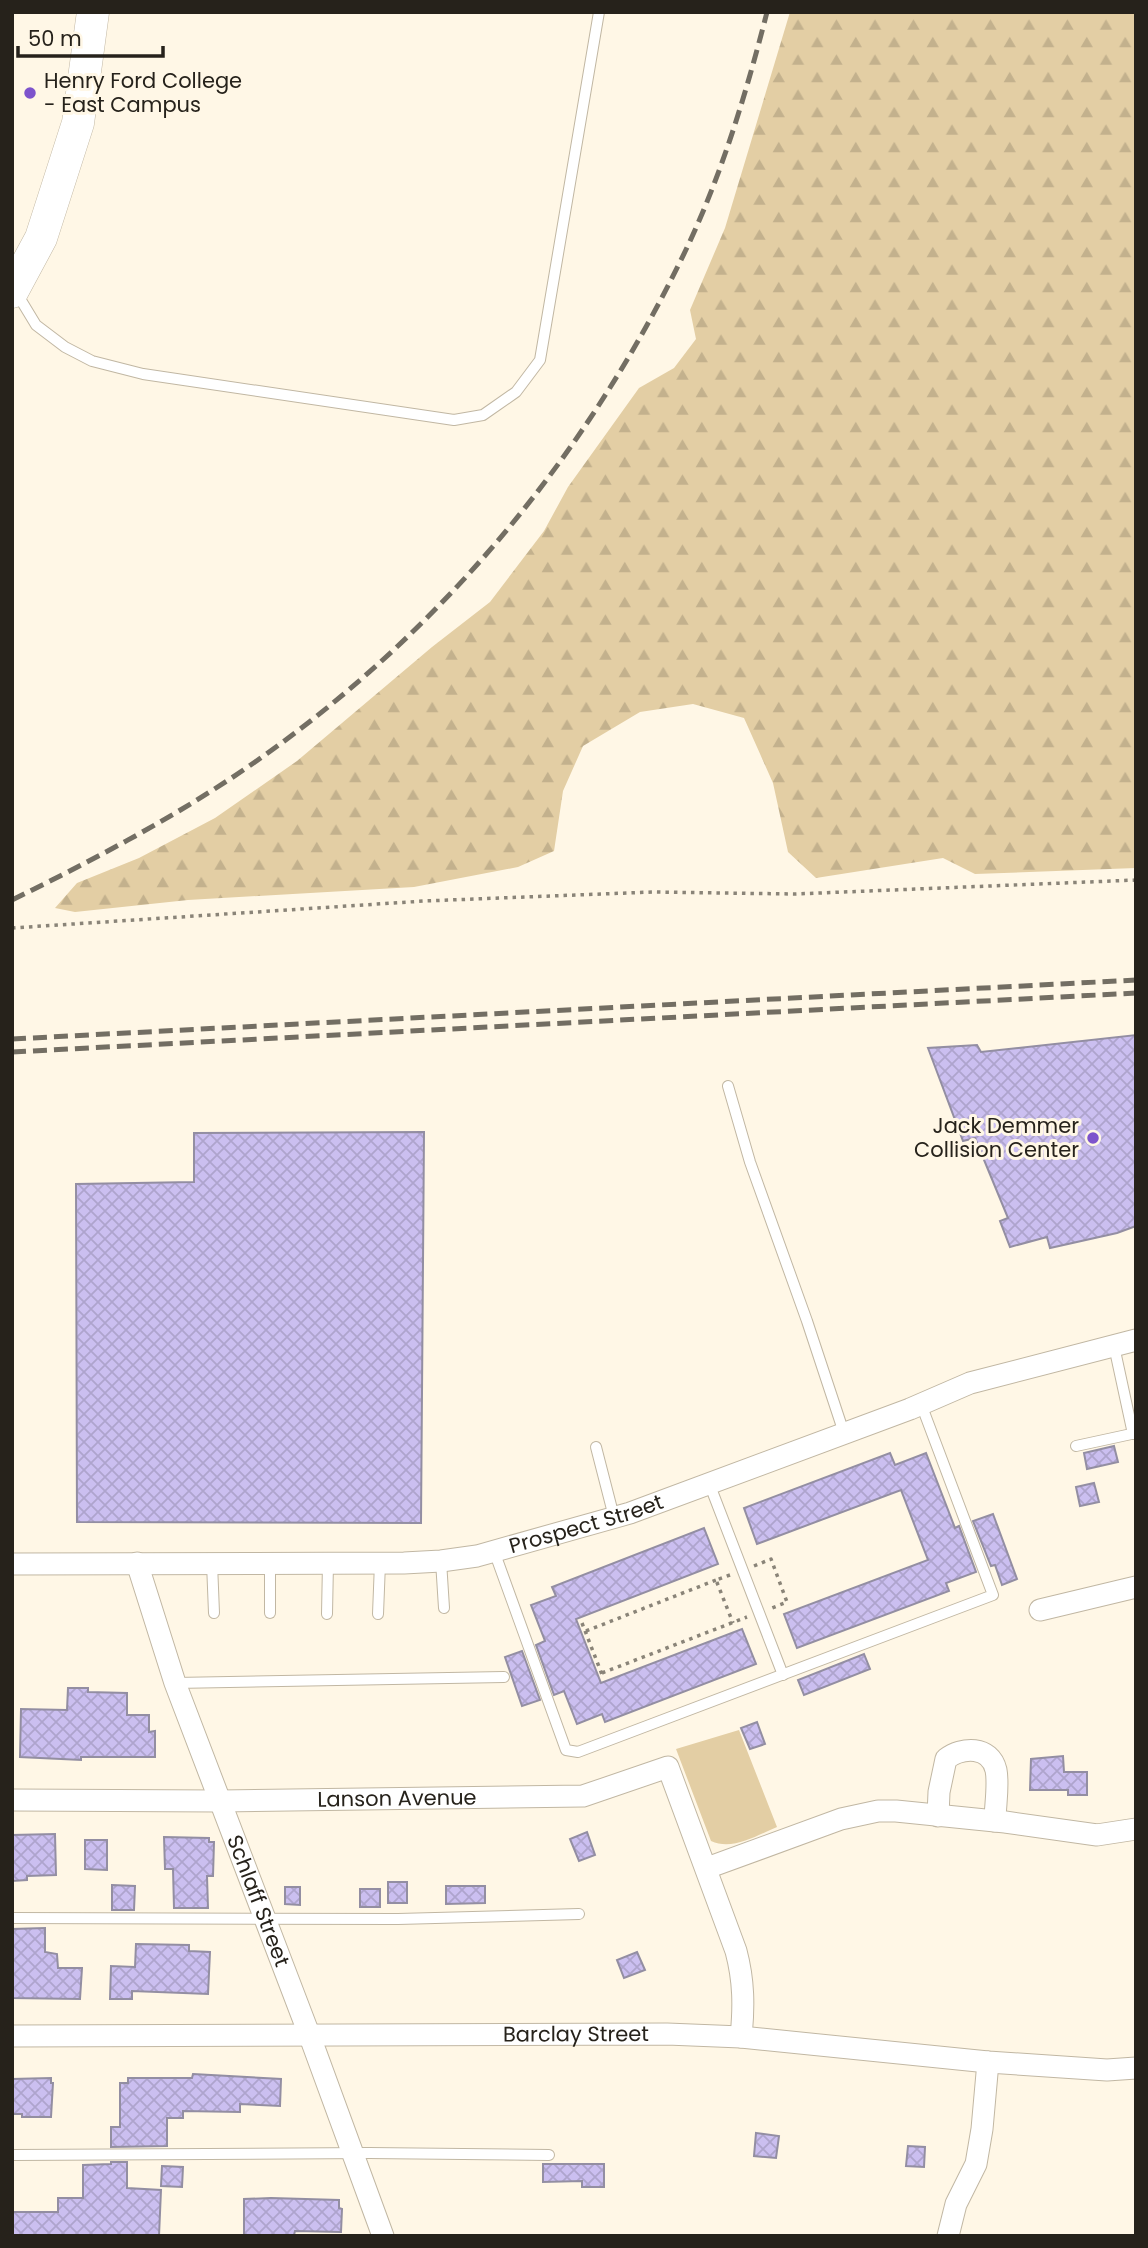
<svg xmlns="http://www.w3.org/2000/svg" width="1148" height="2248" font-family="Poppins,sans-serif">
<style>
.green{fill:#e3cea4}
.forest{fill:url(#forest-firs)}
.building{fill:url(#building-cross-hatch);stroke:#938ea2;stroke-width:2}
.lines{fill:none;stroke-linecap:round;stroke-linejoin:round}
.lane-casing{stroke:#c1b7a3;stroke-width:12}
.street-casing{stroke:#c1b7a3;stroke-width:23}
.secondary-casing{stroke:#c1b7a3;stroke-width:33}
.path{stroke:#8a8478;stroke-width:3.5;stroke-dasharray:3.5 5;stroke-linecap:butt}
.lane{stroke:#fff;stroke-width:10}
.street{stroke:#fff;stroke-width:21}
.secondary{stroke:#fff;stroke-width:32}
.rail{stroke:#736e63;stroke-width:5;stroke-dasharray:14 7;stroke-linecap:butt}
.poi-dot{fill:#7d53cc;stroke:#fff7e6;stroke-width:2.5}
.labels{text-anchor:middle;stroke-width:6;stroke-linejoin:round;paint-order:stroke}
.poi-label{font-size:21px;fill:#26221b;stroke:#fff7e6;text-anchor:start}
.street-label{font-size:21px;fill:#26221b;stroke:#fff7e6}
</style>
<defs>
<pattern id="forest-firs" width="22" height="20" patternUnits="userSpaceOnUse" patternTransform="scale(1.75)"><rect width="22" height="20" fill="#e3cea4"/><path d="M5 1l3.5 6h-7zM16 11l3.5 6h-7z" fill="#c3b18d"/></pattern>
<pattern id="building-cross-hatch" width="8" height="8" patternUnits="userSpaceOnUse" patternTransform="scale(1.75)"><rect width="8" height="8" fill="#cbbff0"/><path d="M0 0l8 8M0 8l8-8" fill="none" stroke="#aea4cd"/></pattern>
</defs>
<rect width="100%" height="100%" fill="#fff7e6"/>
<path class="green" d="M739,1730L777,1827C757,1835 733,1851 711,1841L676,1749Z"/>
<polygon class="forest" points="790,12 1134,12 1136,14 1136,868 975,874 943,858 816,878 788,852 773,783 744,718 693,704 640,712 583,746 563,791 554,851 518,867 414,887 188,900 75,912 55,908 77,883 139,858 215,818 297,761 432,647 490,602 544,531 568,487 639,388 674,368 696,339 690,310 725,228"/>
<g class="building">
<polygon points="1136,1035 1136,1226 1117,1233 1050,1248 1047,1237 1010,1247 1000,1221 1008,1218 975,1138 963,1141 928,1048 977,1045 981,1052"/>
<polygon points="424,1132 421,1523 77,1522 76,1184 194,1182 194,1133"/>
<polygon points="1114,1446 1118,1462 1087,1469 1084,1453"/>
<polygon points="890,1453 895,1465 926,1453 955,1528 959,1526 976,1572 946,1583 949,1591 797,1648 784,1614 928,1560 901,1490 757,1544 744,1508"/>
<polygon points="1094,1483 1099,1502 1080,1506 1076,1487"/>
<polygon points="993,1514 1017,1579 1002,1585 995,1565 991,1566 973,1521"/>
<polygon points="704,1528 718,1564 576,1619 601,1683 742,1629 756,1664 605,1722 602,1714 577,1724 564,1691 554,1695 536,1645 545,1641 531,1605 556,1596 552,1587"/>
<polygon points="522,1651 540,1700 522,1706 505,1657"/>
<polygon points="864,1654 870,1669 804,1695 798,1680"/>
<polygon points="68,1688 88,1688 88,1692 127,1693 127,1715 149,1715 149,1732 155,1731 155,1757 81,1757 81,1760 20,1757 21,1709 67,1710"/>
<polygon points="757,1722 765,1744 750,1749 741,1728"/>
<polygon points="1063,1756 1064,1772 1087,1772 1087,1795 1068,1795 1068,1790 1030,1790 1031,1759"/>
<polygon points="587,1832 595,1855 579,1861 570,1839"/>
<polygon points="55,1834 56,1875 27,1876 27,1880 12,1881 12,1835"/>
<polygon points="164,1837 209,1838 209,1842 214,1842 213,1876 207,1876 208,1908 174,1908 173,1869 165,1869"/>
<polygon points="85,1840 107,1840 107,1870 85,1869"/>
<rect x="388" y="1882" width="19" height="21"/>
<polygon points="112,1885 135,1886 134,1910 112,1910"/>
<polygon points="446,1886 485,1886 485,1903 446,1904"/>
<polygon points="285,1887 300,1887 300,1905 285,1904"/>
<rect x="360" y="1889" width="20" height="18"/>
<polygon points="45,1928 45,1952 57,1954 58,1968 82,1968 80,1999 12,1998 12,1929"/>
<polygon points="136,1944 189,1945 189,1951 210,1952 208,1994 132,1991 132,1999 110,1999 111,1966 135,1967"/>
<polygon points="637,1952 645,1970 624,1978 617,1960"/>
<polygon points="193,2074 281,2079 280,2106 240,2104 240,2112 183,2111 183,2118 167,2118 167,2146 111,2147 111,2127 120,2127 120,2083 128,2083 128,2078 192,2078"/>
<polygon points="51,2078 51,2083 53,2083 51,2117 22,2117 22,2114 12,2114 12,2079"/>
<polygon points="756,2133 779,2136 776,2158 754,2156"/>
<polygon points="908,2146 925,2147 924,2167 906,2166"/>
<polygon points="111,2162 127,2162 127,2188 161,2190 159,2236 12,2236 12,2212 58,2212 58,2198 83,2198 83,2165 111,2164"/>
<polygon points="543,2164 604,2164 604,2187 582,2187 582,2181 543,2182"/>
<polygon points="162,2166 183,2167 182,2187 161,2186"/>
<polygon points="271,2198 339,2200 339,2208 342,2209 341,2232 295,2231 294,2235 244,2236 244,2199"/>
</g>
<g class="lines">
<defs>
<g id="lane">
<polyline points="16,292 36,325 65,347 92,361 143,374 454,420 483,415 516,392 540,360 599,12"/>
<polyline points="728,1086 750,1162 807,1321 844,1433"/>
<polyline points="1114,1346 1133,1434"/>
<polyline points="1076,1446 1136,1433"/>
<polyline points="596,1447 614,1517"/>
<polyline points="709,1483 783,1675"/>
<polyline points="494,1551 566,1750 578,1752 993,1595 921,1404"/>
<polyline points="441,1561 444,1608"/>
<polyline points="212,1563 214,1613"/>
<polyline points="270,1613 270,1563"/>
<polyline points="327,1614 328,1563"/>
<polyline points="378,1614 380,1563"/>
<polyline points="175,1683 504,1677"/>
<polyline points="12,1918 398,1919 579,1914"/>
<polyline points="12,2155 369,2153 549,2155"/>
</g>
<g id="street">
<path id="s1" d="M137,1563L175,1683L309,2034L383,2236"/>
<path id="s2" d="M12,1564L404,1563L441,1561L477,1556L630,1513L910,1409L970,1383L1136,1340"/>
<polyline points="1040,1610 1136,1587"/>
<path id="s3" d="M12,1800L220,1801L583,1796L668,1767L736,1951C744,1981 744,2007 741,2037"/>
<path d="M938,1816L939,1792L946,1759C962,1747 990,1745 996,1770C999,1785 995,1806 995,1821"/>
<polyline points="707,1868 841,1819 878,1811 896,1811 1005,1822 1097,1835 1136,1829"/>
<path id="s4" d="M12,2036L667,2034L741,2037L988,2062L1107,2070L1136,2068"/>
<polyline points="948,2236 956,2204 976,2164 982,2129 988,2062"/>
</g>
<polyline id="secondary" points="12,292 41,238 78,123 93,12"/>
</defs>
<use href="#lane" class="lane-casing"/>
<use href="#street" class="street-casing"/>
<use href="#secondary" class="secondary-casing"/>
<g class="path">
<polyline points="12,928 424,901 652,892 795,894 1136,880"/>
<polyline points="754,1566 771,1559 787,1602 772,1608"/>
<polyline points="730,1575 716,1580 733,1623"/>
<polyline points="582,1623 603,1677"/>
<polyline points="586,1631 716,1580"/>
<polyline points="602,1673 747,1617"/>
</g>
<use href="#lane" class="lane"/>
<use href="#street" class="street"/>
<use href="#secondary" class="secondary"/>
<g class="rail">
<path d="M12,900C95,859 179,815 255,762C437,635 581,463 679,264C719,184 745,98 767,12"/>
<polyline points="12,1039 1136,980"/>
<polyline points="12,1052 1136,993"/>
</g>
</g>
<g class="poi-dot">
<circle cx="30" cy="93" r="7"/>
<circle cx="1093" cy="1138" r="7"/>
</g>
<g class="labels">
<g class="poi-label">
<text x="44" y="88">Henry Ford College<tspan x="44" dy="24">- East Campus</tspan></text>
<text x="1079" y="1133" text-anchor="end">Jack Demmer<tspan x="1079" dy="24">Collision Center</tspan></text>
</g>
<g class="street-label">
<text dy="7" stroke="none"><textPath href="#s2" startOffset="579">Prospect Street</textPath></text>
<text dy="7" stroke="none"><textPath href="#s3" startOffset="385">Lanson Avenue</textPath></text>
<text dy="7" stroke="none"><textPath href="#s1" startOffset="359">Schlaff Street</textPath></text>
<text dy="7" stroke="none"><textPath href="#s4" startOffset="564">Barclay Street</textPath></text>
</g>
</g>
<rect width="1148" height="2248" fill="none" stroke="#26221b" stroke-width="28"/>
<path d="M18 46v10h145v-10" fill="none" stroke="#26221b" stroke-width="3.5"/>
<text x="28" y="46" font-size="21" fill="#26221b" stroke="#fff7e6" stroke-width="5" paint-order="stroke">50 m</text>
</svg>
